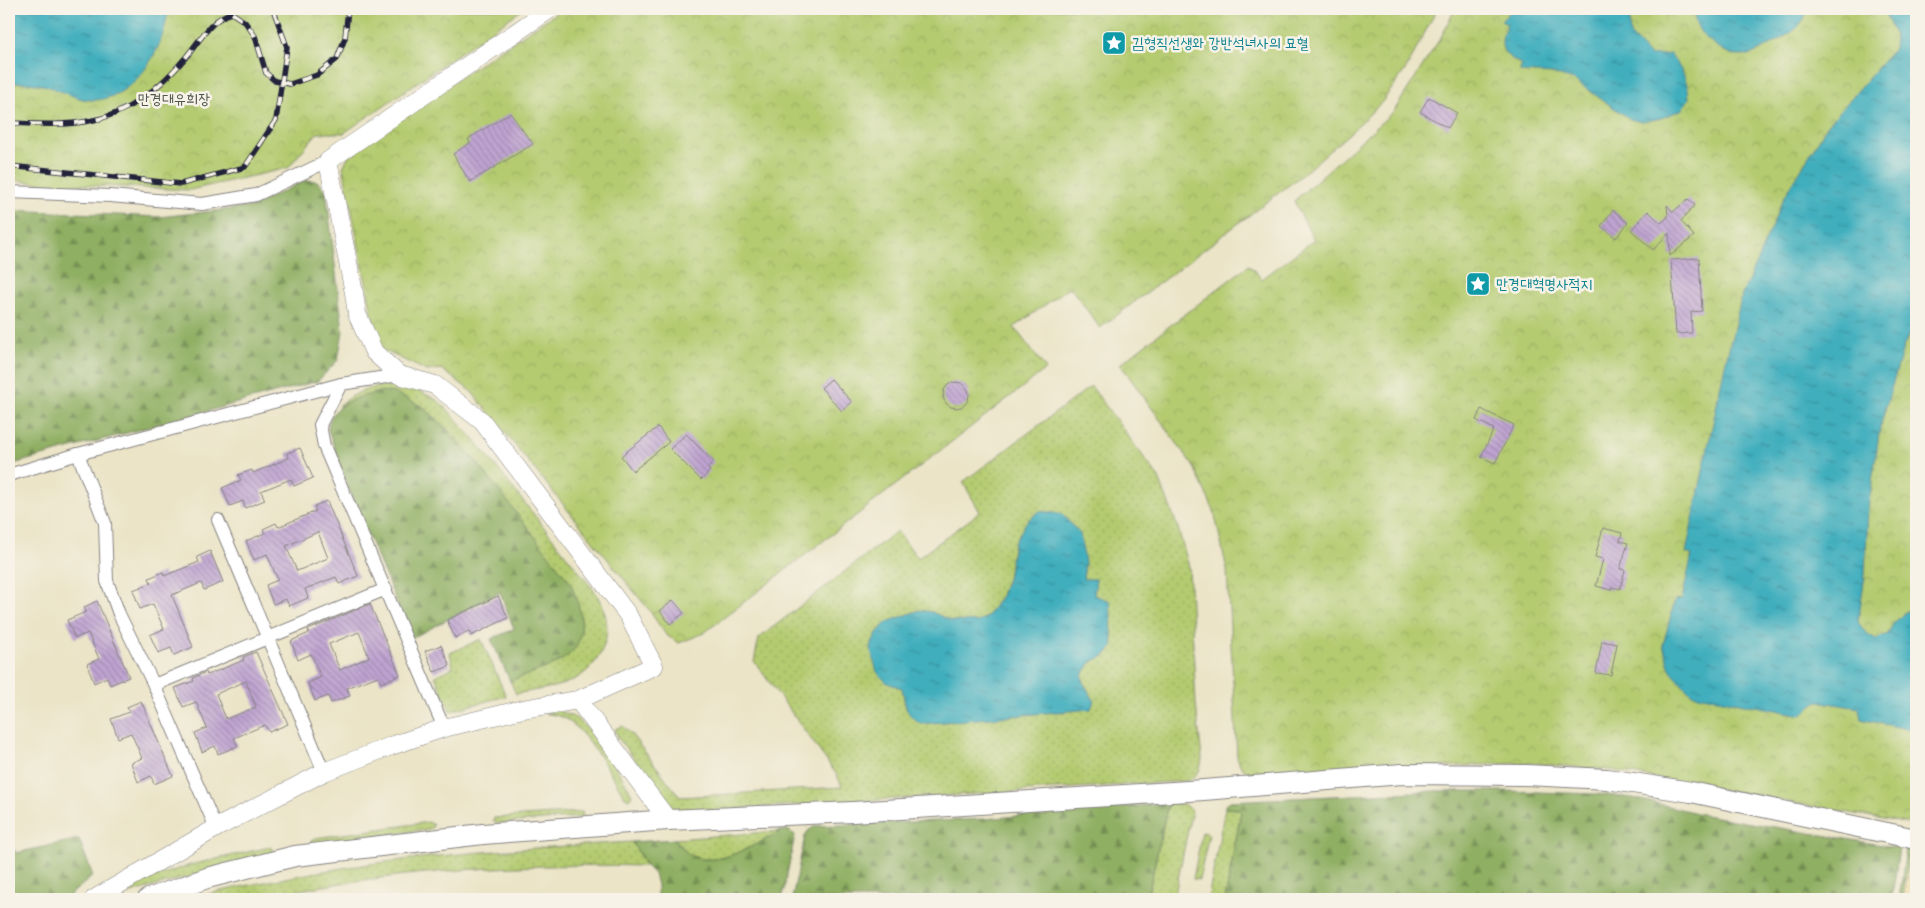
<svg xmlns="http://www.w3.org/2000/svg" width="1925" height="908" font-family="Sriracha,'Poor Story',sans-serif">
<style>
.grass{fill:url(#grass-dots);stroke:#6b7656;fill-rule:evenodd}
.forest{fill:url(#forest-firs);stroke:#58684e}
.sand{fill:url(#sand-dots);stroke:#887e6c}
.park{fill:url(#park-crowns);stroke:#6b7656}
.water{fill:url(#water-ripples);stroke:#31687c}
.building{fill:url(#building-back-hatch);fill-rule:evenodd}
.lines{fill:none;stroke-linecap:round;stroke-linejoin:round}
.street-casing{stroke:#868381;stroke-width:14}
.secondary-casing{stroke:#868381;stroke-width:19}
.primary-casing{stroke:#868381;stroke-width:22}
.street{stroke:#fff;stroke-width:12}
.secondary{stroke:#fff;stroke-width:18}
.primary{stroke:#fff;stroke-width:20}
.rail-casing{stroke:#22223b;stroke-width:5.5}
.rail{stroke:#f7f3e8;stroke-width:4;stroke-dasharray:11;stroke-linecap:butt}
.labels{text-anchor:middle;stroke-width:5;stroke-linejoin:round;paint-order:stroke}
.culture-label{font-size:15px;fill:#0d838f;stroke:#f7f3e8;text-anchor:start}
.park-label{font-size:15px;fill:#4e554b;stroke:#f7f3e8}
</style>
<defs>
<pattern id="grass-dots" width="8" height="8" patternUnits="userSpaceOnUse" patternTransform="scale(1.25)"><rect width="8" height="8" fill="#b4cb70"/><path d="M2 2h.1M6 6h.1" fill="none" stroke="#9aae62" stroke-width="1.8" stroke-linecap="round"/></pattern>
<pattern id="forest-firs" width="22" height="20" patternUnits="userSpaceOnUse" patternTransform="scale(1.25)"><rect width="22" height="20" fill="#8faf62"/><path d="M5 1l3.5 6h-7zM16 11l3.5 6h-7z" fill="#748e52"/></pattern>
<pattern id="sand-dots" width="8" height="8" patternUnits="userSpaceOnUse" patternTransform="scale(1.25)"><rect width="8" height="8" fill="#eeda9e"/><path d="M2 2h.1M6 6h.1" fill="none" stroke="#ccbb89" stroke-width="1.8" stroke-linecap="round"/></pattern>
<pattern id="park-crowns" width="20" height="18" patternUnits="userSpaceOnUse" patternTransform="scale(1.25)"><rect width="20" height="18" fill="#b4cb70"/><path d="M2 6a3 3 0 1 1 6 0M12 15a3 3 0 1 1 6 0" fill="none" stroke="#9aae62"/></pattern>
<pattern id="water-ripples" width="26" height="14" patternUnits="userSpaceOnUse" patternTransform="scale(1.25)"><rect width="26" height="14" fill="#40aebd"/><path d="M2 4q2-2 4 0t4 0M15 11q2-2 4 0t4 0" fill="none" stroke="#358d9b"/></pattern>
<pattern id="building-back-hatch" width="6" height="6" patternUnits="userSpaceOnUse" patternTransform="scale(1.25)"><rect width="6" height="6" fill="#bfa4d1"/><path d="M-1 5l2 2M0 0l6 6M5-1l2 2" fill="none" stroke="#9b85ab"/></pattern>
</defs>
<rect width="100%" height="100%" fill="#f7f3e8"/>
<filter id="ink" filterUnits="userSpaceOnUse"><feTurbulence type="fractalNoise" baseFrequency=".02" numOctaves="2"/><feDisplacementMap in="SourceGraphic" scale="10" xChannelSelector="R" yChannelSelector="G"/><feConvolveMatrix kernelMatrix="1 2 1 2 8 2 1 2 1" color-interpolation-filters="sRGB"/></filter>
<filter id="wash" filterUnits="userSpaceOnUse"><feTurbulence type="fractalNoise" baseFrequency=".0096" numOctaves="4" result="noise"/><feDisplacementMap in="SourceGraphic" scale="20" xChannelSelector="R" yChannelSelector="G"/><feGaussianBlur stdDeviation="1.12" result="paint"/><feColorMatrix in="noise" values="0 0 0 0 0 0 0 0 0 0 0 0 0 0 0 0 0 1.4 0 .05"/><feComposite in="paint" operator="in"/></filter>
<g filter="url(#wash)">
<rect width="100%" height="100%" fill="#ebe4c7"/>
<g class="grass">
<path d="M392,384L414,388L437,400L447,409L478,444L596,593C599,600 604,607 605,614C613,642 595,672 569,682C553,689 533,690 516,694L510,681L557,662L480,466L442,424L423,407L369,395L338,406C355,392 370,387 392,384Z"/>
<path d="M1091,386L1159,478L1178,528L1189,567L1196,704L1202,759L1200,770L1192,779L1187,781L681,812L672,808L618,738L615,729L623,726L631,734L680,797L842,787L837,775L754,661L759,638L897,531L918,558L980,512L963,482ZM1014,543L1085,563L1083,579L1094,595L1106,655L1090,662L1082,676L1085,686L1094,700L906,709L902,688L870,647L877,633L887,622L932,612L951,621L977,622L987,617L1001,596L1009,573Z"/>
<polygon points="481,639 506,696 450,711 435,676 453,667 450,653"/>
<path d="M559,711C565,714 571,715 577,719C591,730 624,777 632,795L629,799L625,797C612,776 586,730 564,718C559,715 551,715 545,713Z"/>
<polygon points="1168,803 1183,804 1192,810 1174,899 1147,899"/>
<polygon points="1225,808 1239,809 1241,812 1225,899 1208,899"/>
<polygon points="582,812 583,815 582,817 505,823 495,823 493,821 494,818"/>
<polygon points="429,822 433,825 432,828 429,829 315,844 311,843 311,840 315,838"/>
<path d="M781,831C759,843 713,871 689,854C684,850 680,844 675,839Z"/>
<polygon points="1202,832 1209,834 1199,880 1193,879"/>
<path d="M632,842L646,866C529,863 409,870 294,891L293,899H191C220,890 250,885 280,879C396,856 513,849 632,842Z"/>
<polygon points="270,847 274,850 272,853 113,898 110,896 116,890 190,865"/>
</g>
<g class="forest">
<polygon points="306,180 317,181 326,190 343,331 338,360 318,381 9,465 9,210 159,217 251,207"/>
<path d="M382,391L395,393L423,407L442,424L480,466L570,582C579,603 590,634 571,653C558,666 528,674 510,681L491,639L514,629L500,592L412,638L349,491L328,429C331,401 358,398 382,391Z"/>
<polygon points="1436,791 1504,791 1596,794 1633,798 1710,816 1899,848 1892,899 1225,899 1241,812 1239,809 1225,808 1225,805 1230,801"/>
<polygon points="1168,803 1147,899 792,899 805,836 808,831 815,826 984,819"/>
<path d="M788,830L795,835L782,899H657V885L654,874L646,866L632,842L675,839C680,844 684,850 689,854C713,871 759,843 781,831Z"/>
<polygon points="79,839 93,876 65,899 9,899 9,841 16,853"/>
<polygon points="1906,849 1916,851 1916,899 1899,899"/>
</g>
<polygon class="sand" points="1908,866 1916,868 1916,899 1903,899"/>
<g class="park">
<polygon points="9,9 523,9 344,133 317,133 288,168 190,190 36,183 9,179"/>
<polygon points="562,9 1437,9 1406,69 1382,102 1352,131 1297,179 1100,328 1070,287 1014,327 1046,369 704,633 679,643 666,635 649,610 471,391 441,369 427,371 379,348 343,167 352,149"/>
<polygon points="1455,9 1916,9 1916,825 1611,770 1529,763 1250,774 1241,767 1237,757 1227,570 1214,511 1194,467 1120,364 1249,265 1262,279 1314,240 1294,201 1394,111 1441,37"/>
</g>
<g class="water">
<path d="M15,9H169C166,22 163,37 157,49C144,77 116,106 83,99C70,96 59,90 47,86C35,83 21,82 9,83V13H15Z"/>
<path d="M1513,9H1636L1629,19L1630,35L1650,56L1670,54C1682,70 1688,79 1689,99L1681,110L1661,118L1642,122L1630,119L1574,80L1553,74L1520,72L1521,64C1500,54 1498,45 1507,24L1501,21Z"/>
<path d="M1692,9H1808C1802,27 1793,32 1777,41C1750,56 1740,64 1714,44C1707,39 1701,35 1698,27C1695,22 1694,14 1692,9Z"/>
<polygon points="1883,9 1903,9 1916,28 1916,317 1904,345 1880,427 1868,509 1865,575 1858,622 1866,633 1876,639 1888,634 1893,624 1906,611 1916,612 1916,731 1861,719 1859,708 1817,701 1802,715 1692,694 1674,675 1669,666 1663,645 1675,600 1682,599 1692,555 1686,553 1725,365 1742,295 1785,196 1827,126 1894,49 1895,36"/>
<path d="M1040,511L1062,514L1080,534L1085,563L1083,579H1096L1094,595L1110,601L1113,647L1106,655L1091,662L1082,676L1085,686L1094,700L1091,709L921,724C904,713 906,706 902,688L887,683L877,672L870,647L877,633L887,622L920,610L932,612L951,621L977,622L987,617L1001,596L1009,573L1014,543L1027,521Z"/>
</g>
<g id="blocks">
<g class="building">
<polygon points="1429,97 1457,113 1448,128 1420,112"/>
<polygon points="510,113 533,144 470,182 453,154 470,143 468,139"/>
<polygon points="1688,199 1695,205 1681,221 1694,236 1670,256 1669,233 1653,250 1631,230 1648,211 1661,223 1668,217 1667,205 1673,212"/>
<polygon points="1613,210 1628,223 1616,238 1601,226"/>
<polygon points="1699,258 1702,311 1691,312 1692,333 1676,334 1671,260"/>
<polygon points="831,379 852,402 842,411 821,388"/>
<circle cx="956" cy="395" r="13"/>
<polygon points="1481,409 1514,425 1495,463 1481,457 1494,429 1476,420"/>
<polygon points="658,427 669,442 633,471 621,456"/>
<polygon points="686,434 714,462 708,468 710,471 701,480 670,449"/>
<polygon points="300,448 313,478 294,486 291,479 261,491 265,500 245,508 243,501 230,506 222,488 241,480 238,475 252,470 253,473 289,458 287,453"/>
<path d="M327,501L358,576L339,584L336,577L305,589L308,598L289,606L286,599L273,604L266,585L278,580L267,554L254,560L246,541L265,533L263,529L276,523L278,527L316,511L314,506ZM318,532L328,558L297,571L286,546Z"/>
<polygon points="1603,528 1622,533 1620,541 1628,543 1620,569 1625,570 1620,589 1612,587 1611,590 1596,586 1603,559 1595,557"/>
<polygon points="210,551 223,582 204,590 201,583 172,595 193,647 174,655 171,648 158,653 150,635 164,629 153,604 140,609 133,590 151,583 149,578 163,572 164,576 199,562 197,557"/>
<polygon points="498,596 508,618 471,636 469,631 455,638 447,620"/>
<polygon points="673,600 684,613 670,624 660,611"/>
<polygon points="97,601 129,677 110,685 107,677 94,683 87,664 99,659 88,633 75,638 67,620 86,612 84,607"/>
<path d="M370,604L400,675L381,683L378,676L347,688L350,696L331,703L328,696L315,701L308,683L321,677L311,654L298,660L291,641L309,633L308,630ZM359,632L369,657L340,670L329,644Z"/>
<polygon points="1602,641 1617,644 1611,675 1596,673"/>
<polygon points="441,645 450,666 434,672 425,651"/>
<path d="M256,652L288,724L269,732L265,725L234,738L238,746L218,754L215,746L202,752L195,733L207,728L196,702L183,707L175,688L194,681L193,678L206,672L207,675L244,660L243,657ZM246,681L256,707L226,719L216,694Z"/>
<polygon points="141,701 173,776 154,784 151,776 138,782 131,763 142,758 131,733 118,738 111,719 129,712 127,707"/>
</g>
</g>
</g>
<g filter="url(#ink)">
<use href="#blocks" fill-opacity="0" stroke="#868381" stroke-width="1"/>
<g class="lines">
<defs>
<g id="street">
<polyline points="9,192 110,196 202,204 256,195 328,161"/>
<polyline points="399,375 341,384 320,425 324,446 444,728"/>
<polyline points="78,454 105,523 107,581 119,614 154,685 216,828"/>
<polyline points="9,475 78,454 341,384"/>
<polyline points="218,520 324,772"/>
<polyline points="154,685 386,589"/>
</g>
<g id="secondary">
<polyline points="578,700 668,820"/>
<polyline points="94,899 216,828 324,772 391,746 444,728 523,709 578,700 654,666 628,615 482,421 435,385 399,375 374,352 357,314 354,293 328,161 550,9"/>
</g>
<polyline id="primary" points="148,899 207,878 295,856 483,834 668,820 853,812 1204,790 1402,774 1526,775 1607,779 1691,792 1916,839"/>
</defs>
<use href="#street" class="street-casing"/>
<use href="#secondary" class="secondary-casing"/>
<use href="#primary" class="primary-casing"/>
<use href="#street" class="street"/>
<use href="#secondary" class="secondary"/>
<use href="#primary" class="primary"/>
<defs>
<g id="rail">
<path d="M9,123C35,124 64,126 89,121C128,115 162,86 186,57C199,42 212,17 232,13L245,22L255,36L266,73L275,81L290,84L317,75L337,59L345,38L348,9"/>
<polyline points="9,166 181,184 245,167 276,120 287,47 273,9"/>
</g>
</defs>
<use href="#rail" class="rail-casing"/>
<use href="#rail" class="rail"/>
</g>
</g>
<defs>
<symbol id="sight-square" viewBox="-11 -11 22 22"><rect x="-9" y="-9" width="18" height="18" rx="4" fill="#0f9aa8" stroke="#f7f3e8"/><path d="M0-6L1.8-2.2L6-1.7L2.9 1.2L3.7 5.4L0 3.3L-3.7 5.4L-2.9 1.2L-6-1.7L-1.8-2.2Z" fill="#fff"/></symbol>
</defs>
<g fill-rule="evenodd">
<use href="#sight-square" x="1100" y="29" width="28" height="28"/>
<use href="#sight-square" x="1464" y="270" width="28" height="28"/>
</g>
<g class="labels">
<g class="culture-label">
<text x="1132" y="48">김형직선생와 강반석녀사의 묘혈</text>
<text x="1496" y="289">만경대혁명사적지</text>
</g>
<g class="park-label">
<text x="174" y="104">만경대유희장</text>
</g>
</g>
<rect width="1925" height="908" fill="none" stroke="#f7f3e8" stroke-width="30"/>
</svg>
